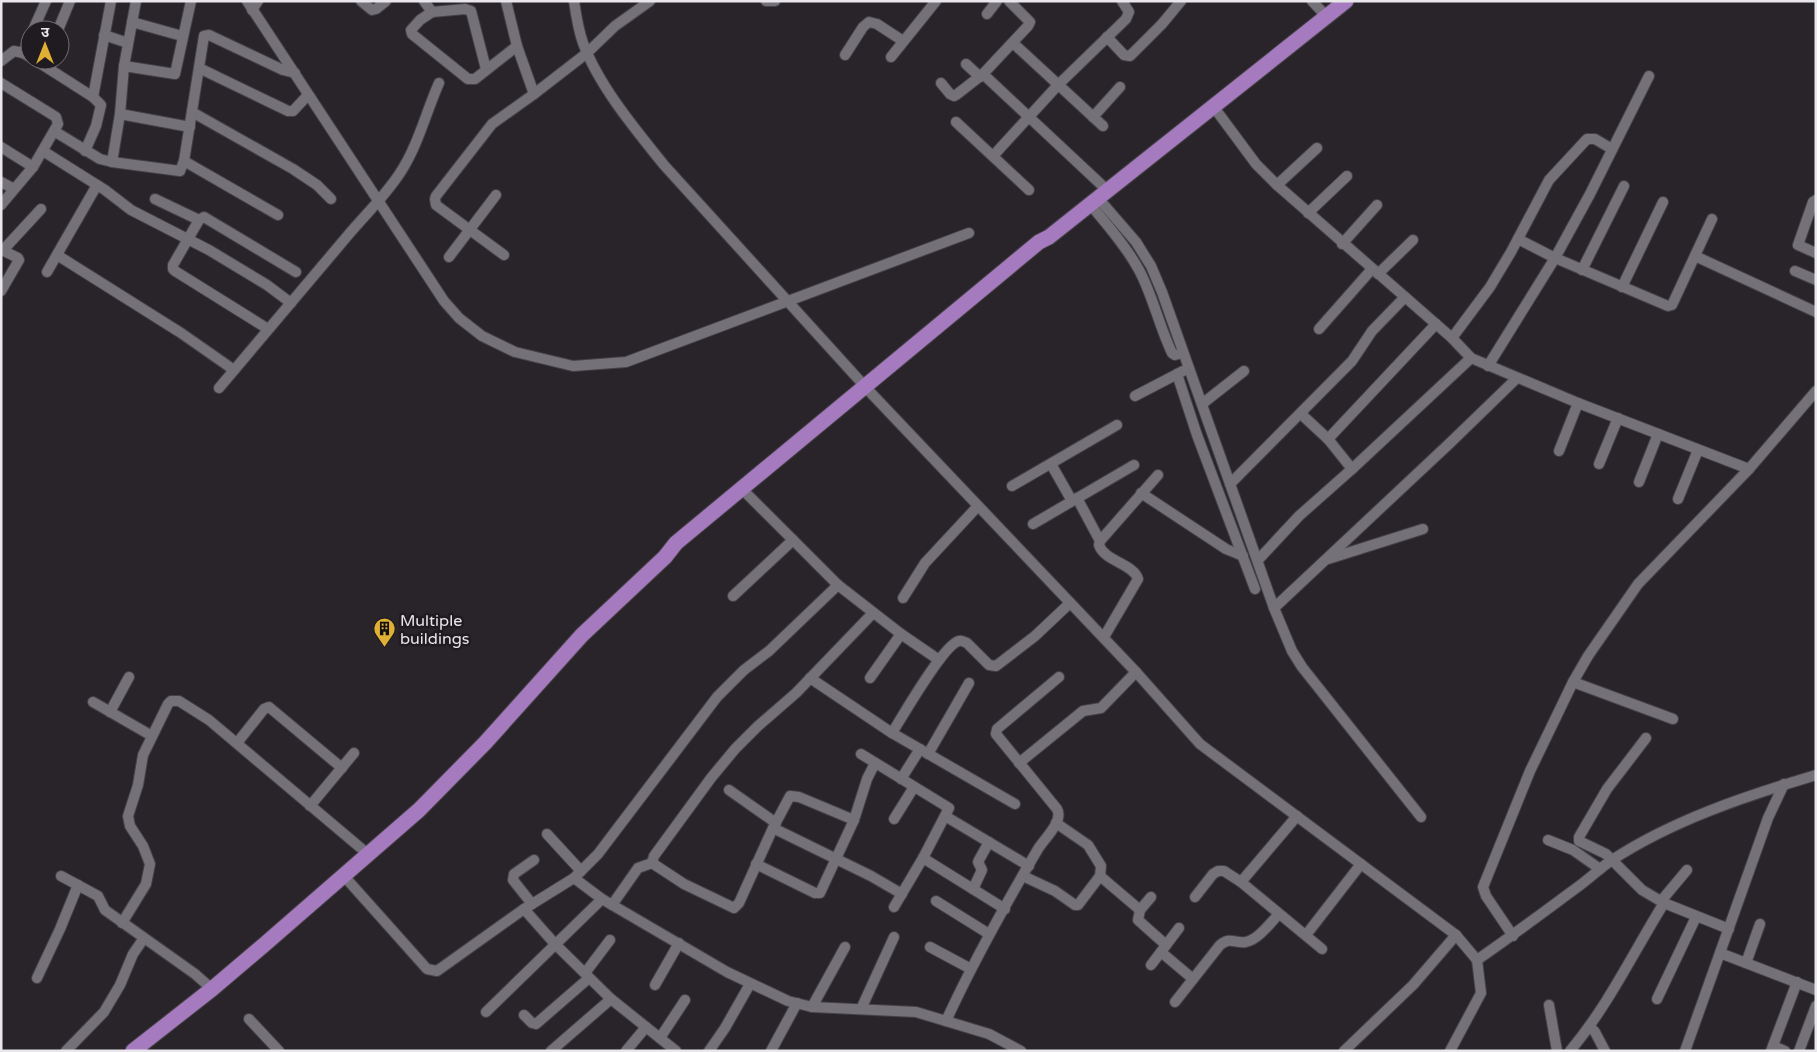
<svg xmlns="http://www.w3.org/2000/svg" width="1817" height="1052" font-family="'Varela Round','Noto Sans Devanagari',sans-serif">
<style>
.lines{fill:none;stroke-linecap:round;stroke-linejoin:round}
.minor-casing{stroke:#454247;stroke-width:12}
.highway-casing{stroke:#454247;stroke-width:17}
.minor{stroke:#757178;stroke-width:10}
.highway{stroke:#a67abe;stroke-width:15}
.labels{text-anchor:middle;stroke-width:5;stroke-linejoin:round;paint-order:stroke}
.poi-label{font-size:16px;fill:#e9e7eb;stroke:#1f1b21;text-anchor:start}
</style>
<rect width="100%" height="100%" fill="#28242a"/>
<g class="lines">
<defs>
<g id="minor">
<polyline points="247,1 444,301 459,318 482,336 515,352 573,366 626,362 969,233"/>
<polyline points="361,1 372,10 376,9 386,1"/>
<polyline points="424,1 432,12 420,20 411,30 412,34 468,79 475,79 517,46"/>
<polyline points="506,1 517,46 534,94"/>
<path d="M574,1C576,15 578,29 583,43C599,86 635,129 664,165L870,392L1136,672L1200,744L1456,935L1477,960L1481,993L1450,1051"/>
<polyline points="766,1 775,1"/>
<polyline points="1312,1 1327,17"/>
<polyline points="252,10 258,1"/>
<polyline points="432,12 465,9 471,11 486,69"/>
<polyline points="987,14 997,1"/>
<polyline points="132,22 182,36"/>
<polyline points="33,30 46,1"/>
<polyline points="58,30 70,1"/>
<polyline points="104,35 128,43"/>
<polyline points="1107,37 1124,55 1130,56 1162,24 1181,1"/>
<polyline points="1013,43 1103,126"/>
<polyline points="23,53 30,37"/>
<polyline points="845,55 863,27 869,22 877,24 903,41"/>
<polyline points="891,57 936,1"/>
<polyline points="35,60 93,97 101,105 96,126 85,151"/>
<polyline points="1,61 14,51 23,53 30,57"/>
<polyline points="966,64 980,77"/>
<polyline points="124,66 175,74 191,1"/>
<polyline points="199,68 288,111 293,111 308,95"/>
<polyline points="983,74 1107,190"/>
<polyline points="1,83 56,117 58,124 33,167 1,205"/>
<polyline points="941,83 950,94 954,96 956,95 983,74 1028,26 1030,22 1009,1"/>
<polyline points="93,97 111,1"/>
<polyline points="1213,106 1256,164 1277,185 1452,338 1471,358 1578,403 1749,469"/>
<polyline points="192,112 293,169 317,185 331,199"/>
<polyline points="120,114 190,127"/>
<polyline points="1093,117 1120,87"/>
<polyline points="956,122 1029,190"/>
<polyline points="54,131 100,159 112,162 180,171 184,161 204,36 209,35 283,70 295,73"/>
<polyline points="1,147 33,167"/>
<polyline points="43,151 105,190 131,210 209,250 267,285 291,303"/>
<polyline points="993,156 1058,85 1126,19 1129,12 1122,1"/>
<polyline points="184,161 278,215"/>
<polyline points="112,162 120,114 124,66 136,1"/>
<polyline points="1,182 14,189"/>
<polyline points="1277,185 1317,148"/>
<polyline points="1098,198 1136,242 1151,266 1162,292 1274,608 1292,651 1302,667 1421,817"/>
<polyline points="155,199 199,220"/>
<polyline points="1816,200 1813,202 1798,245 1816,253"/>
<path d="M1090,204C1107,225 1126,246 1139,270C1153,296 1159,326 1172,353L1175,355L1183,353"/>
<polyline points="1308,213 1347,176"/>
<polyline points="1518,239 1555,258 1668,306 1672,305 1712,219"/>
<polyline points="1342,244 1377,205"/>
<polyline points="57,255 181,333 234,370"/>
<polyline points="504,255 436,205 435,199 436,196 492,124 534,94 587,53 615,26 650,1"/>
<polyline points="1695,256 1816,312"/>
<polyline points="449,257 496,195"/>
<polyline points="1582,270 1624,186"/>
<polyline points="1795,271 1816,280"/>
<polyline points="47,272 97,185"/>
<polyline points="1378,274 1413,240"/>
<polyline points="1622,287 1663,202"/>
<polyline points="1,291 19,260 18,258 6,252 5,248 41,209"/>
<polyline points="268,329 175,271 173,269 173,265 199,220 204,217 296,272"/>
<polyline points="1319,329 1372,269"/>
<polyline points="1452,338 1490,287 1511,252 1549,180 1587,139 1595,139 1612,149"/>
<polyline points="1488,366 1555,258 1590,194 1649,76"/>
<polyline points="1177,374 1197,435 1255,589"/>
<path d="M219,388C262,337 305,286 349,234C366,214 385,196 400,173C418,146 426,112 439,83"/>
<polyline points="1135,396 1183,371"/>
<polyline points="1202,404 1244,371"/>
<polyline points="1301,414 1328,439 1352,469"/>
<polyline points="1328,439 1436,324"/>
<polyline points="1559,451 1578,403"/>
<polyline points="1051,464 1072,501"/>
<polyline points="1599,464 1618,418"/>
<polyline points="1639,482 1658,434"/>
<polyline points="1230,484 1352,361 1372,331 1405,297"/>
<polyline points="1012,486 1117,425"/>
<polyline points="1141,493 1226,549 1243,556"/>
<polyline points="747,494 838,585"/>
<polyline points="1077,498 1100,541"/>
<polyline points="1678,499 1698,450"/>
<polyline points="1033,524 1134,465"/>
<polyline points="1328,559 1423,529"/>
<polyline points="1258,560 1299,516 1352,469 1471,358"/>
<polyline points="733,596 793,540"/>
<polyline points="903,598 925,563 978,506"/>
<polyline points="1274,608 1451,442 1517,378"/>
<path d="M1104,637L1138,579C1134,564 1104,561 1099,545L1100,541L1158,475"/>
<polyline points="810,678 892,733 1015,804"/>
<polyline points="870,678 901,634"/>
<polyline points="1573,682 1673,719"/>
<polyline points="93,702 152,736"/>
<polyline points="110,712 129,677"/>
<path d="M892,733C902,717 944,644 959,641C962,640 964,642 967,643L989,665L996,666L1035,636L1070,603"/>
<polyline points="1646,738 1607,789 1579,837 1579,841 1606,854 1642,890 1664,903 1729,929"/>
<polyline points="237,743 264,709 269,707 342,768"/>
<polyline points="861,754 949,808 923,858 894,907"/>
<polyline points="928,754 969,683"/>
<polyline points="1019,763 1083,711 1101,708 1136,672"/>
<polyline points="901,779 920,749"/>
<polyline points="729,790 776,823"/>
<polyline points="310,806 354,753"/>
<polyline points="945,816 1029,866"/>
<polyline points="894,819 914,787"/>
<polyline points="854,820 799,797 790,796 773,828 739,903 734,908 684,884 652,863 654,856 711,778 735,749 758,726 796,693 873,613"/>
<polyline points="773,828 871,876 902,894"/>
<polyline points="547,834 581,871"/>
<polyline points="1548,840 1573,850 1600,869"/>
<polyline points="923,858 1005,909"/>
<polyline points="756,864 815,893 820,893 854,820 867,779 875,763"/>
<polyline points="61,876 98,896 105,910 195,974 212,989"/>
<polyline points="344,876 427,969 437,971 524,909 574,878 598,854 717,697 744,670 769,651 838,585 901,634 939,660"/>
<polyline points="1023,876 1055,891 1075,905 1078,905 1100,876 1101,866 1088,845 1056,823"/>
<polyline points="1100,876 1140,910"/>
<polyline points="574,878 602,899 727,972 788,1001 812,1007 916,1012 989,1034 1021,1051"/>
<polyline points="1241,882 1297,816"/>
<polyline points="973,889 982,870 978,862 979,860 989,842"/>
<polyline points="1151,897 1140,910 1138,920 1166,945"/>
<polyline points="1195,897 1213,874 1218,871 1224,871 1241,882 1322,949"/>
<polyline points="936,901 989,934"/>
<polyline points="1661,901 1687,870"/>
<polyline points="532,904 513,880 514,874 534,860"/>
<polyline points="612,905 638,868 652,863"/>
<polyline points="524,909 555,944 611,999 676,1051"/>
<polyline points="122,923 146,884 150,864 143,846 130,826 128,816 138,785 143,755 168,704 171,701 179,701 209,720 369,855"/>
<polyline points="1306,935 1361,864"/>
<polyline points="1513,936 1486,896 1483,887 1530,771 1573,682 1588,656 1638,584 1749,469 1816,391"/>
<polyline points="930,947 971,969"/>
<polyline points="1161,952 1193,979"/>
<polyline points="1720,953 1816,990"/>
<path d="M1477,960C1512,936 1545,911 1579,886C1590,878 1600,868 1612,860C1673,820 1746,796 1816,775"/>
<polyline points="1746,963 1760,924"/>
<polyline points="1151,965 1179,928"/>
<polyline points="585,973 610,940"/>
<polyline points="37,978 60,929 78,885"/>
<polyline points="655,985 679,943"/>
<polyline points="1657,999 1696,917"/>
<path d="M1175,1002L1220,945C1231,936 1235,944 1246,942C1259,939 1270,923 1279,914"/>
<polyline points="1549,1005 1557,1051"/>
<polyline points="812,1007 845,947"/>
<polyline points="861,1009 894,937"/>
<polyline points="486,1012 602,899"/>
<polyline points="524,1015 532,1023 536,1024 589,978"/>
<polyline points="249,1019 279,1051"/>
<path d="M946,1021C973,962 1005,905 1038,849C1044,839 1064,821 1057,809L996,734L997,729L1059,677"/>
<polyline points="1590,1027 1595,1032 1605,1051"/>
<polyline points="660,1038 685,1000"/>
<polyline points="1773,1046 1785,1051"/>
<polyline points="66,1051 104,1012 120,985 133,954 144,938"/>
<polyline points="551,1051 611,999"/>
<polyline points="626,1051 646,1027"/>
<polyline points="709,1051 725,1028 750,984"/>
<polyline points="771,1051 797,1003"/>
<polyline points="1344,1051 1413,985 1456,935"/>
<path d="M1570,1051C1608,1006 1633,953 1664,903"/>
<polyline points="1685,1051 1768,818 1784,784"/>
<polyline points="1771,1051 1797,982"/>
<polyline points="1799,1051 1816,1006"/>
</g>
<polyline id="highway" points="133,1051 212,989 265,944 419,810 485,743 582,635 665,557 676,543 1039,242 1049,237 1346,1"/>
</defs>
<use href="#minor" class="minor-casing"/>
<use href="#highway" class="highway-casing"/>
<use href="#minor" class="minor"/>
<use href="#highway" class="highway"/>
</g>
<defs>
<symbol id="building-pin" viewBox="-11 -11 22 30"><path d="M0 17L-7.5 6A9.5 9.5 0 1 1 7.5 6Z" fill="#e0b034" stroke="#1f1b21"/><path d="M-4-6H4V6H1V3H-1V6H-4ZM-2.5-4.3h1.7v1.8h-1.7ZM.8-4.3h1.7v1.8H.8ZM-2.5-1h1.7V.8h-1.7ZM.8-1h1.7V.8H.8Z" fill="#111"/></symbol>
</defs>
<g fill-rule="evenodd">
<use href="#building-pin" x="372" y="616" width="25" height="34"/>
</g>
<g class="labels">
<g class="poi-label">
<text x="400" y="626">Multiple<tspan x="400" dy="18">buildings</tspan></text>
</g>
</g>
<rect width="1817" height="1052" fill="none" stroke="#e9e7eb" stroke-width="5"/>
<g transform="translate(45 45)"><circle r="24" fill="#1f1b21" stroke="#706d72"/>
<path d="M0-4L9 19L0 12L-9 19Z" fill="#e0b034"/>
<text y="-8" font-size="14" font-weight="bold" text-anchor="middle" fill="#e9e7eb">उ</text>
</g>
</svg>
